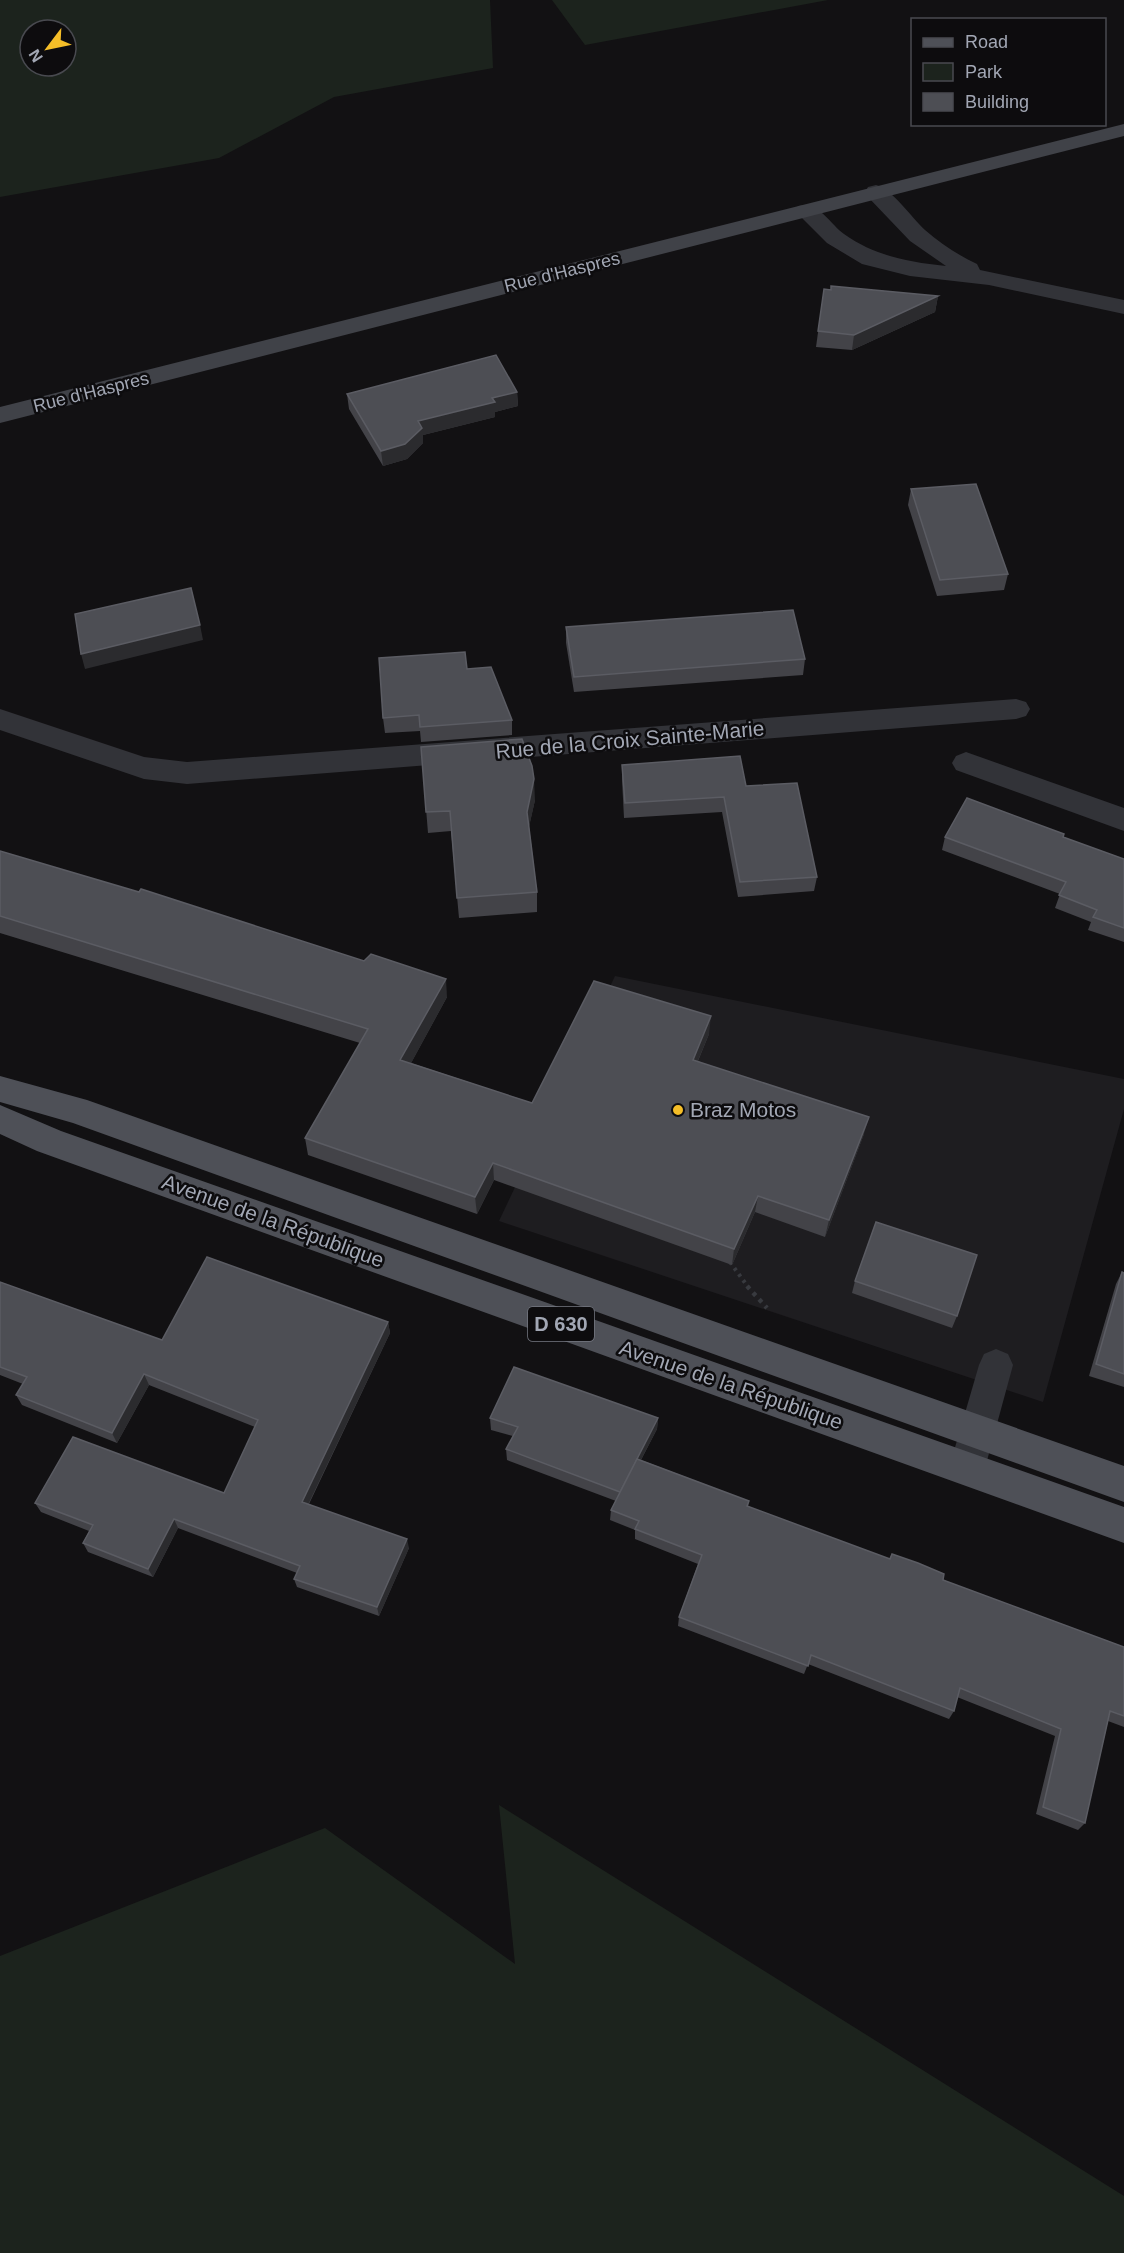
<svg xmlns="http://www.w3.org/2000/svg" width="1124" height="2253" font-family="Arial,sans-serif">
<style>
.built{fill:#1e1d20}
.green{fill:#1c231d;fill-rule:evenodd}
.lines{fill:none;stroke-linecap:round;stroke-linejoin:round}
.path-far1{stroke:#383a3f;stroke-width:4;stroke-dasharray:3 4.5;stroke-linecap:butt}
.path{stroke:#383a3f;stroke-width:4.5;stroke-dasharray:4 5;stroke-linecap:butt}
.lane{fill:#323338;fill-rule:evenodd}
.street{fill:#323338;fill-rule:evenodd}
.secondary{fill:#404248;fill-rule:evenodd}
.primary{fill:#4e5057;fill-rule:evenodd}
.wall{fill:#434348}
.shaded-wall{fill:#2b2b2e}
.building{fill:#4d4e54;stroke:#5b5c63;stroke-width:1.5}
.poi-dot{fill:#f5be28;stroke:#0d0c0e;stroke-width:2}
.labels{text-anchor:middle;stroke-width:5;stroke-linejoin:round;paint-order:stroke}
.far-street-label{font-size:18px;fill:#a2a7b4;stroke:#0d0c0e}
.shield{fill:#0d0c0e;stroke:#757882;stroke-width:1.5}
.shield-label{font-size:20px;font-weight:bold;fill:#a2a7b4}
.street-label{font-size:21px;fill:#a2a7b4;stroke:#0d0c0e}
.poi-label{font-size:21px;fill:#a2a7b4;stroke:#0d0c0e;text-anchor:start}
</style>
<rect width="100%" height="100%" fill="#121113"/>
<polygon class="built" points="615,976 1124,1079 1124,1109 1043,1402 499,1221"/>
<g class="green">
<path d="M0,0H490L493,68L334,97L219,158L0,197ZM30,30H66V66H30Z"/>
<polygon points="552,0 828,0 585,45"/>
<polygon points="499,1805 1124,2196 1124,2253 0,2253 0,1956 325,1828 515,1964"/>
</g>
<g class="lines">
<polyline class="path-far1" points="730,1262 748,1287"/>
<polyline class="path" points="747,1286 767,1308"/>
<polygon class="lane" points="996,1349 1008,1354 1013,1365 985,1468 979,1480 967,1485 955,1480 949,1468 979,1365 984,1354"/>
<g class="street">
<path d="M876,185C892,189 912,218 925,230C941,244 958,255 977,264L980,270L1124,300V314L989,285L910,276L862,264L827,243L795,211L798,206C819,201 829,223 844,234C875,256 908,262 946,266L910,241L868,197L865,192L868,187Z"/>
<polygon points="1016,699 1026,702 1030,709 1026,716 1016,719 187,784 144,779 0,730 0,709 144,757 187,762"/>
<polygon points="966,752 1124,808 1124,831 956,770 952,763 956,756"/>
</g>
<polygon class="secondary" points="1124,124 1124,136 0,423 0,407"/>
<g class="primary">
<polygon points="0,1076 87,1100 1124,1466 1124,1502 73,1123 0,1102"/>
<polygon points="0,1105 61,1131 1124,1507 1124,1543 37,1151 0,1134"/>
</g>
</g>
<g class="wall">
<polygon points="824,289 938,296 935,312 852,350 816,347"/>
<polygon points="517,392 518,406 495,412 495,417 423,435 423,443 407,459 383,466 349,409 347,394"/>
<polygon points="911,489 1008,574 1004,590 937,596 908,505"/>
<polygon points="566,627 805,659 803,675 574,692 566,643"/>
<polygon points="467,669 512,720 512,735 421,742 420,731 385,733 383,718"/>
<polygon points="421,747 535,800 529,826 537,892 537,912 459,918 451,831 428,833"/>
<polygon points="622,765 746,786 817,877 814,891 738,897 722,812 624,818 622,780"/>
<polygon points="945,837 1063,837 1124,859 1124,942 1088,930 1091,922 1055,908 1060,894 942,850"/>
<polygon points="0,851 447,997 411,1063 532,1103 709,1034 698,1061 864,1134 825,1237 755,1212 732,1265 494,1180 477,1214 308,1155 305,1138 360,1043 0,933"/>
<polygon points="1122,1272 1124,1273 1124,1387 1089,1376 1116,1284"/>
<polygon points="855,1281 957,1316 952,1328 852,1293"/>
<polygon points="0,1282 162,1340 388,1322 390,1333 309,1504 409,1548 379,1616 297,1587 294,1579 297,1573 178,1528 153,1577 88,1552 83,1543 89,1531 41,1512 35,1503 224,1493 255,1427 149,1385 117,1443 22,1405 16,1395 23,1384 0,1375"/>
<polygon points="490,1418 658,1418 657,1429 641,1460 749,1501 748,1507 889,1559 892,1554 943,1580 1124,1647 1124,1727 1108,1721 1085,1823 1078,1830 1036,1814 1055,1736 957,1697 954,1711 949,1719 808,1664 804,1674 678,1626 679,1617 698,1564 635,1539 635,1530 610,1520 611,1510 616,1501 507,1460 506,1449 513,1436 491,1430"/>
</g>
<g class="shaded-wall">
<polygon points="938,296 935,312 852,350 854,335"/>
<polygon points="517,392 518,406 495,412 495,417 423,435 423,443 407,459 383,466 381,451 418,421 492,398"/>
<polygon points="200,625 203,640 85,669 81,654"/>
<polygon points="534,779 535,800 528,832 527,812"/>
<polygon points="446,979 447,997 403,1078 400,1060"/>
<polygon points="711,1016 709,1034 691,1077 693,1060"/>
<polygon points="869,1117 864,1134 825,1237 829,1220"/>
<polygon points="493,1163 494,1180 477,1214 475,1197"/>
<polygon points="758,1196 755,1212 732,1265 734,1249"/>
<polygon points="388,1322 390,1333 305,1511 302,1502"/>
<polygon points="144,1374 149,1385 117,1443 112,1433"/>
<polygon points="658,1418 657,1429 619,1502 620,1492"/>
<polygon points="174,1519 178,1528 153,1577 148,1569"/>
<polygon points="407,1539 409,1548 379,1616 377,1607"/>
</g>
<g class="building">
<polygon points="831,286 938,296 854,335 818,331 824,289 831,290"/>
<polygon points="496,355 517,392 492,398 495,402 418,421 422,428 405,444 381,451 347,394"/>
<polygon points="976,484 1008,574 940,580 911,489"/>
<polygon points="191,588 200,625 81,654 75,614"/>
<polygon points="793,610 805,659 574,677 566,627"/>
<polygon points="465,652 467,669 491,667 512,720 420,727 419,715 383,718 379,658"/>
<polygon points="522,739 532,766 534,779 527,812 537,892 457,898 450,811 426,812 421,747"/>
<polygon points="740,756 746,786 797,783 817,877 740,882 724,797 625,803 622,765"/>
<polygon points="967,798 1064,834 1063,837 1124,859 1124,928 1093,917 1097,910 1059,895 1066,882 945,837"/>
<polygon points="0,851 139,892 141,889 364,961 371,954 446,979 400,1060 532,1103 594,981 711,1016 693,1060 869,1117 829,1220 758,1196 734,1249 493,1163 475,1197 305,1138 368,1029 0,916"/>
<polygon points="876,1222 977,1255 957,1316 855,1281"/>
<polygon points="207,1257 388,1322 302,1502 407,1539 377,1607 294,1579 300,1566 174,1519 148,1569 83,1543 93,1525 35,1503 73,1437 224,1493 258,1420 144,1374 112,1433 16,1395 27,1377 0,1367 0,1282 162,1340"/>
<polygon points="1122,1272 1124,1273 1124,1374 1096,1364"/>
<polygon points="514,1367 658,1418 620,1492 506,1449 518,1427 490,1418"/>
<polygon points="637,1459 749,1501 747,1506 890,1559 892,1554 918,1563 944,1574 943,1580 1124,1647 1124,1716 1110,1711 1085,1823 1043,1807 1061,1729 960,1688 954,1711 811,1655 808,1666 679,1617 702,1555 635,1529 639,1521 611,1510"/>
</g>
<circle class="poi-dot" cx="678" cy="1110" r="6"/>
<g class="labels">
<g class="far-street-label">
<text transform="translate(562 272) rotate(-14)" y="6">Rue d'Haspres</text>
<text transform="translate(91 392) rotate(-14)" y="6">Rue d'Haspres</text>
</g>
<rect class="shield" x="528" y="1307" width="66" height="34" rx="4.5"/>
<g class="shield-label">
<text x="561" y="1331">D 630</text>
</g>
<g class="street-label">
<text transform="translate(630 740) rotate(-5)" y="7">Rue de la Croix Sainte-Marie</text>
<text transform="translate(273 1221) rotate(20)" y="7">Avenue de la République</text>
<text transform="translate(731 1385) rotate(19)" y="7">Avenue de la République</text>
</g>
<g class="poi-label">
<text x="690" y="1117">Braz Motos</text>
</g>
</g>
<rect x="911" y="18" width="195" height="108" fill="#0d0c0e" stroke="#494a50" stroke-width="1.5"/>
<rect x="923" y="38" width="30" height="9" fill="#4e5057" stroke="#494a50" stroke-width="1.5"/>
<text x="965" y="48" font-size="18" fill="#a2a7b4">Road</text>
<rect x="923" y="63" width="30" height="18" fill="#1c231d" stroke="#494a50" stroke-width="1.5"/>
<text x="965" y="78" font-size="18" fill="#a2a7b4">Park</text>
<rect x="923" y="93" width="30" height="18" fill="#4d4e54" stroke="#494a50" stroke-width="1.5"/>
<text x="965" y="108" font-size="18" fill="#a2a7b4">Building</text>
<g transform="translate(48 48) rotate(238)"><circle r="28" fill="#0d0c0e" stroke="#494a50" stroke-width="1.5"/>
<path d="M0-4.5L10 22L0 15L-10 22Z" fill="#f5be28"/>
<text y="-9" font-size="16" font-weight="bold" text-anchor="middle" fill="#a2a7b4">N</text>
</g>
</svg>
